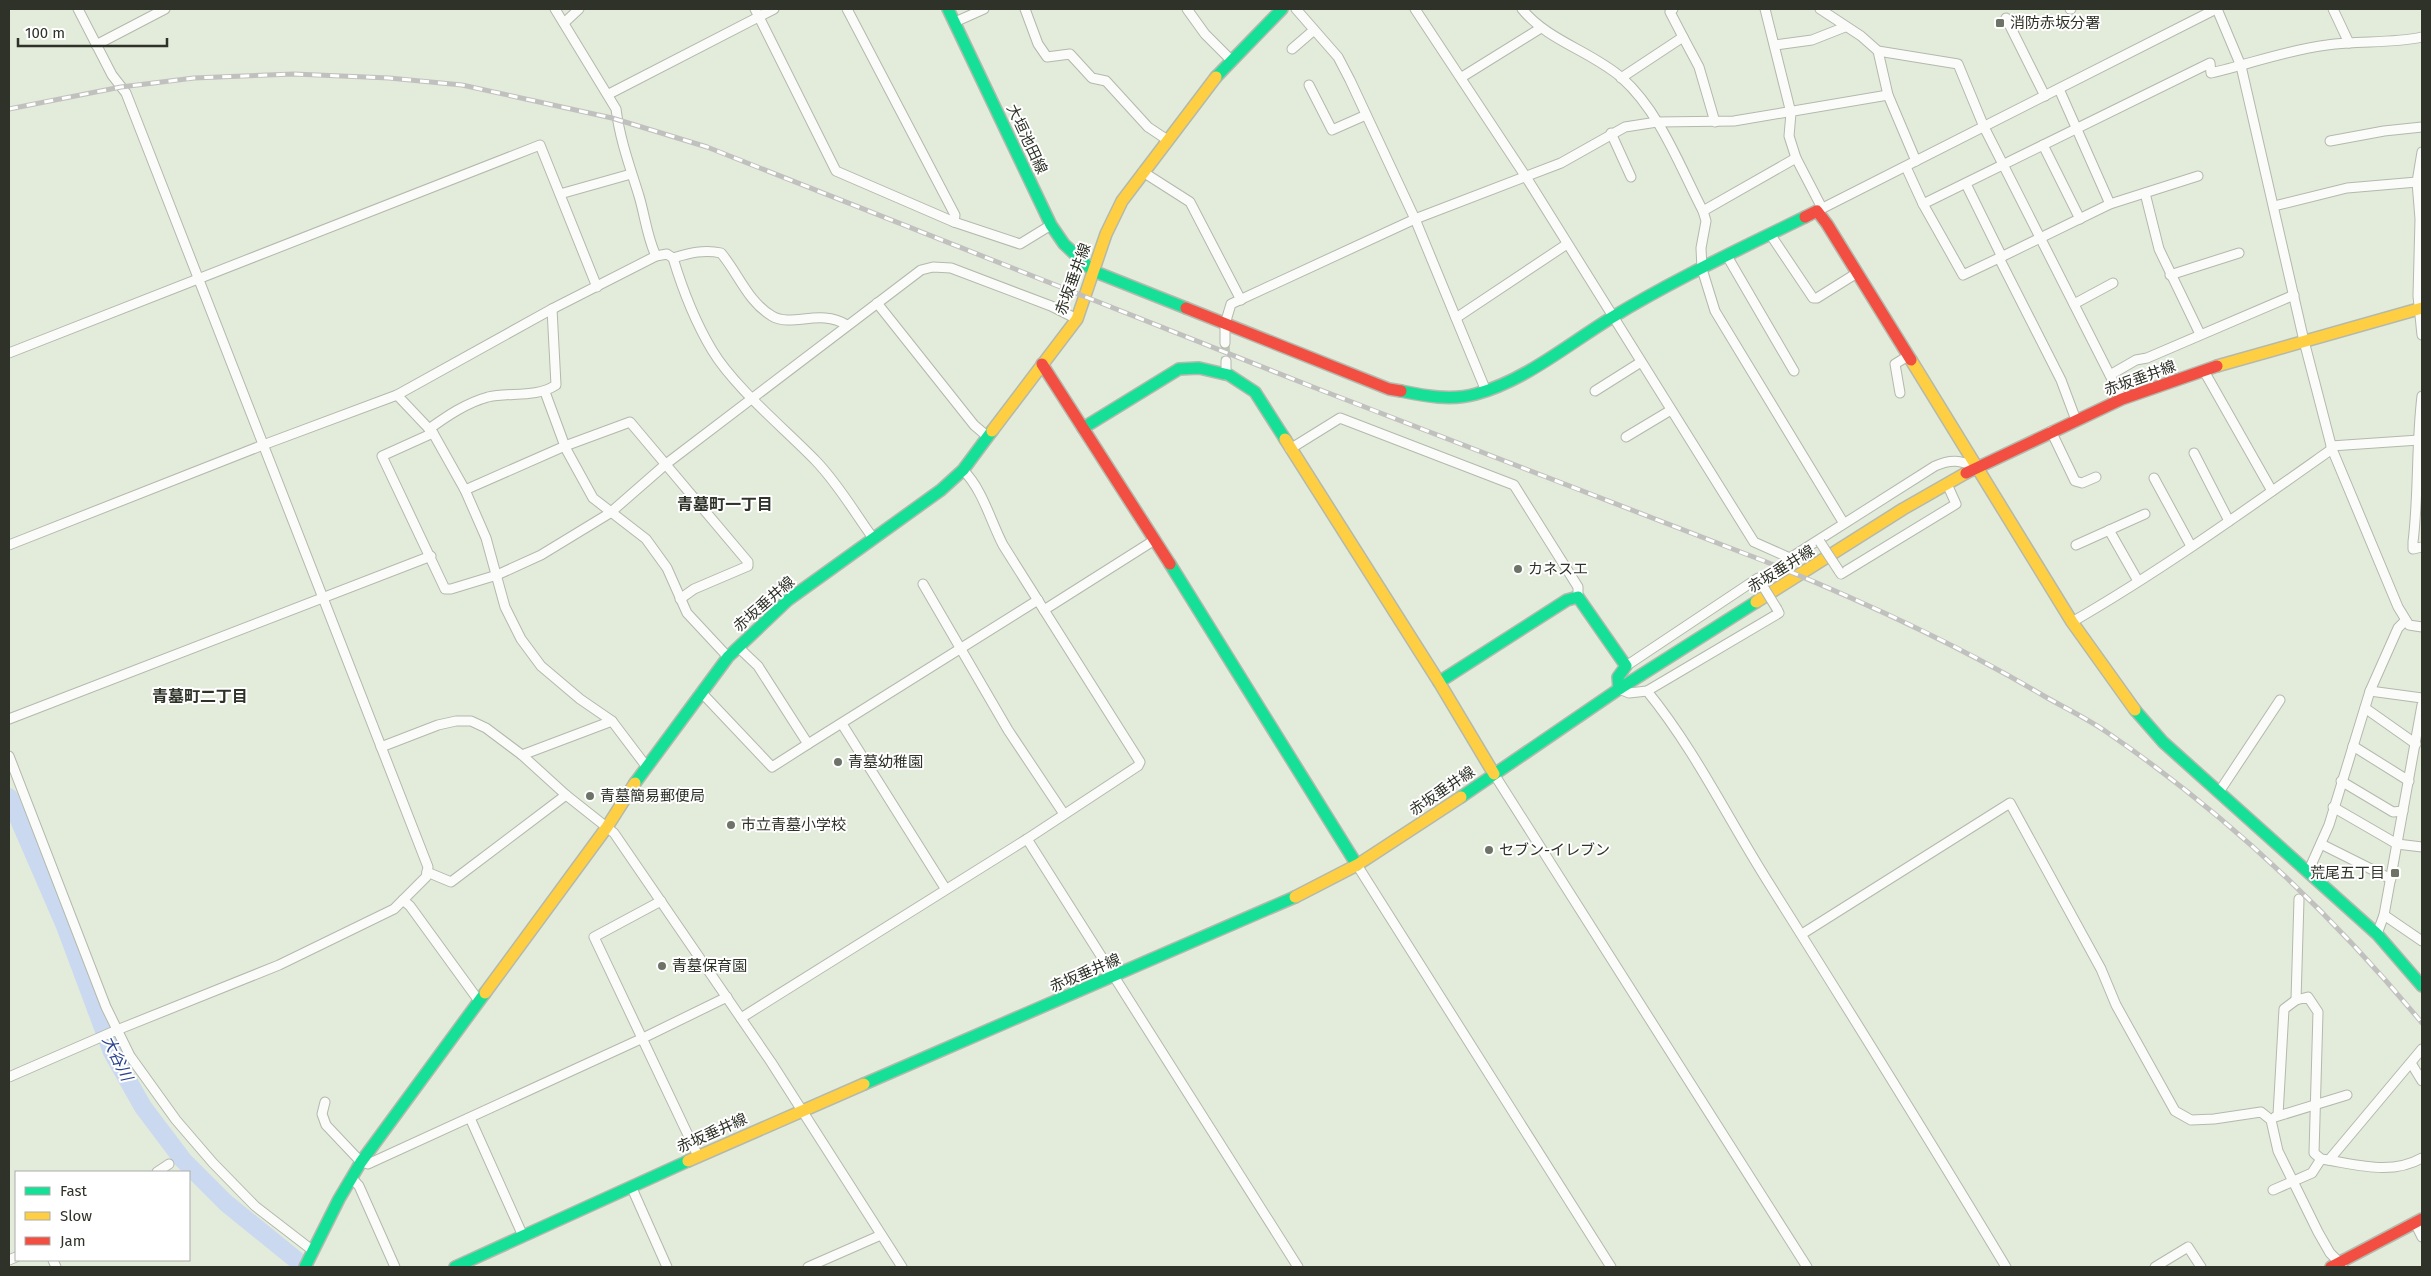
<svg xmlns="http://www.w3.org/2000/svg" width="2431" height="1276" font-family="'Fira Sans','Noto Sans JP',sans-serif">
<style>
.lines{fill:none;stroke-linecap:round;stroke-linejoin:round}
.river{stroke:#cad9f0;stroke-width:18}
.street-tunnel{stroke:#bfc6b7;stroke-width:9;stroke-dasharray:9 4.5;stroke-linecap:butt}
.street-casing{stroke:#b3b9ac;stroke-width:11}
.fast-casing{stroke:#b3b9ac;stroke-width:14}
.slow-casing{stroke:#b3b9ac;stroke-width:14}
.jam-casing{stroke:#b3b9ac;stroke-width:14}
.street{stroke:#fbfcfa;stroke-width:9}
.fast{stroke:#16e098;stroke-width:11}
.slow{stroke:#ffcf43;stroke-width:11}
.jam{stroke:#f24e42;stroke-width:11}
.rail-casing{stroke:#c0c1be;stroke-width:5}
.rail{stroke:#fff;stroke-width:3;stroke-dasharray:9;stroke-linecap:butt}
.street-bridge-casing{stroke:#b3b9ac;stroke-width:11;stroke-linecap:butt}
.street-bridge{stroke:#fbfcfa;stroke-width:9}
.poi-dot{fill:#6d7367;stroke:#fff;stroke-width:2}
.labels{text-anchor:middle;stroke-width:4;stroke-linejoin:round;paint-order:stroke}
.poi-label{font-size:15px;fill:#2e3228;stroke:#fff;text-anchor:start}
.street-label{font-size:15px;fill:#2e3228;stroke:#fff}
.neighbourhood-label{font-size:16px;font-weight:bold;fill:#2e3228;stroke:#fff}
.water-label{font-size:16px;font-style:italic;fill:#2b4490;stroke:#fff}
</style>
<rect width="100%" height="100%" fill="#e3ebdb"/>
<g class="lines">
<polyline class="river" points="9,797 65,926 112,1052 143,1107 183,1160 226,1203 305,1267"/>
<polyline class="street-tunnel" points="1225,343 1226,361"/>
<defs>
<g id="street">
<path d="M555,9L616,109C620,140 630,167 639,196C645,216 647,237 656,256"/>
<polyline points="755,9 836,171 954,222 1020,244 1051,225"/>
<polyline points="847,9 955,215 954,222"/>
<polyline points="1025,9 1038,44 1047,57 1070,54 1092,78 1106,81 1148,127 1166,139"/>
<polyline points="1187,9 1205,34 1231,60"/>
<polyline points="1296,9 1338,57 1350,80 1415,219 1486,391"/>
<path d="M1415,9L1526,177L1754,542L1790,558L1935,466C1951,459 1960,460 1976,467"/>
<path d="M1522,9C1548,41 1591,51 1622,78C1660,112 1680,167 1703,211L1796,158"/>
<polyline points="1765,9 1791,113 1789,136 1796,158 1822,208"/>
<polyline points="1820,9 1861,36 1878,51 1958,64 1984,127 2122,399"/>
<polyline points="2070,9 2071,9"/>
<polyline points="2217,9 2241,66 2304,341 2332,449 2398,607 2409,625 2422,627"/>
<polyline points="2333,9 2349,43"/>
<polyline points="2006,18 2045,96"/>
<polyline points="955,22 984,9"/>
<polyline points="564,23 579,9"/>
<polyline points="1683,37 1699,67 1715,122"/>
<polyline points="96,45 165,9"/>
<polyline points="1775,45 1812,40 1845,27"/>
<polyline points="1292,49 1314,30"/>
<polyline points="1878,51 1888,95 1916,161"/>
<polyline points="1462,77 1541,28"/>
<polyline points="1621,78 1683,37 1670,12 1673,9"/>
<polyline points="1309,85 1332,130 1366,115"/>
<polyline points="2059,89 2110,204"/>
<polyline points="609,94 774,9"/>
<polyline points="1611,133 1631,177"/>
<polyline points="2330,141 2384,131 2422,127"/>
<polyline points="2043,145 2080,219"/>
<polyline points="2422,152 2417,182 2420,219 2418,296 2422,335"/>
<path d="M1906,167L1923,204L2210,63L2211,73C2250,64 2287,50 2327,45C2358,40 2391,44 2422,37"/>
<polyline points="1143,172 1190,202 1241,300"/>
<polyline points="1966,184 2002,257"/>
<polyline points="2145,193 2159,249 2200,334"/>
<polyline points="560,194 631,174"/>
<polyline points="1923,204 1963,275 1999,258 2061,380 2076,420"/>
<polyline points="2274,206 2347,188 2417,182"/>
<polyline points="1703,211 1706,221 1701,248 1702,269 1715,311 1843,522"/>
<polyline points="1817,211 2216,9"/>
<polyline points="1770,234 1813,298 1817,298 1857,273"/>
<polyline points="1727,256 1794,371"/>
<path d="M673,258C683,291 694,320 712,350C734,387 785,429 816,461C839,485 854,512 873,538"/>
<polyline points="1999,258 2110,204 2198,176"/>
<polyline points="2170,275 2239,253"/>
<polyline points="877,303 974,425 988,437"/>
<polyline points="2074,304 2113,283"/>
<polyline points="1456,318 1567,244"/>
<polyline points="1225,343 1225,324 1231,304 1415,219 1561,163 1625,127 1657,122 1734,121 1888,95"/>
<polyline points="9,353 540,145 597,287"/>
<polyline points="2204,371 2272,491"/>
<polyline points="1226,375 1226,361"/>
<polyline points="2110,375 2136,360 2147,358 2294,295"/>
<polyline points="1595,391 1641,362"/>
<polyline points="545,392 566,449 593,498 646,539 667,568 687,613 728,657"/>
<polyline points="1900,393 1895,364 1908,356"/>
<polyline points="397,395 433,433 465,490 486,538 505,607 521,639 541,666 580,699 612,721 646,766"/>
<path d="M2422,396C2416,445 2419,493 2413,542V549L2422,547"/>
<path d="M429,429C447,416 466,403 488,397C510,392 536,398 556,385L552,309"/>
<polyline points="2051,431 2075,481 2082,483 2096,477"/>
<polyline points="433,433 382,456 445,589 451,589 497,575 541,555 610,513 666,464 921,270 933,267 951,268 1051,306 1077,319"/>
<polyline points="1626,437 1671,410"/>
<polyline points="2331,446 2419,440"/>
<polyline points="1290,449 1340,418 1514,485 1578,587 1578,597"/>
<polyline points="2194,453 2229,521"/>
<polyline points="2154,478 2191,546"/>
<polyline points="465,490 565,446 630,422 748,562 748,566 694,589 680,599"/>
<polyline points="2109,530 2138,581"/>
<path d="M9,545L263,445L397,395L552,309L656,256L667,254L673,258C690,253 704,249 721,253C738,273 748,302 772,316C792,328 820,308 847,325"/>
<polyline points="2076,545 2145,514"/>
<polyline points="1839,571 1841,574 1956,504 1947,484"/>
<polyline points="923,584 1008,730 1064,814"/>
<polyline points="1044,610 1153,541"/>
<path d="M2072,622C2162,570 2247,509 2332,449"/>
<polyline points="738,647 758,666 808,744 1038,600"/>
<polyline points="1626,666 1758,578 1761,583"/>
<polyline points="1619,689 1629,693 1647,691 1779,613 1777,609"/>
<path d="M1647,691C1696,751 1729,821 1770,885C1850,1012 1929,1139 2006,1267"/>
<polyline points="2370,691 2422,698"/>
<polyline points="701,692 772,767 808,744"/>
<polyline points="2365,708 2416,744"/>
<polyline points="9,719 431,556"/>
<polyline points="842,724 945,888"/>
<polyline points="2353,746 2409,781"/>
<polyline points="381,747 438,725 456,721 471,721 486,728 522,755 566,795 614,833 771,1062 902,1267"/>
<polyline points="522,755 612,721"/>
<polyline points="9,756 106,1007 130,1056 176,1120 213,1163 255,1206 312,1250"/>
<polyline points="1494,774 1807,1267"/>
<polyline points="2341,781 2393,812 2403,811"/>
<polyline points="2219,792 2280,700"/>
<polyline points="2333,807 2397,844 2422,847"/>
<polyline points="1027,839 1298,1267"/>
<polyline points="2321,844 2391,879"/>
<polyline points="1357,865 1611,1267"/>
<polyline points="427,872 451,882 566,795"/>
<polyline points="2308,872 2329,825 2370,691 2398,628 2405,621"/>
<polyline points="403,900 410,906 479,1001"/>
<polyline points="661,901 594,937 698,1156"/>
<polyline points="2384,915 2422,941"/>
<polyline points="1802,934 2010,803 2101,969 2116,1005 2175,1111 2191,1120 2214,1119 2261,1112 2271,1120 2278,1151 2318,1232 2330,1253 2342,1265"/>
<polyline points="2377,934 2384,915 2422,705"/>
<polyline points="2296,1000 2299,899"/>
<path d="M741,1018L1027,839L1138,766L1140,762L1003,545C990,520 983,490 963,470"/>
<polyline points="2411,1063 2422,1081"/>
<polyline points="9,1077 117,1030 279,965 394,909 426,877 428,867 126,93 112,75 78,9"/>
<polyline points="325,1102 322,1114 326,1125 361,1162 368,1164 643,1038 727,997"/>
<path d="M2278,1115L2284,1009L2296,1000L2308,997L2318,1012L2314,1153L2321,1159C2356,1164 2390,1176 2422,1158"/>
<polyline points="2275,1117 2347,1095"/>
<polyline points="470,1118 523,1236"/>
<polyline points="2329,1160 2422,1049"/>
<polyline points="157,1172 169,1164"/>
<polyline points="351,1177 359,1186 395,1267"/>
<polyline points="631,1186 667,1267"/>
<polyline points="2273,1190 2312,1173 2321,1159"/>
<polyline points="2415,1223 2422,1237"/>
<polyline points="9,1260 16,1257"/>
<polyline points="53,1260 56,1267"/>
<polyline points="808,1267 881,1235"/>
<polyline points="2155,1267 2188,1247 2201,1267"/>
</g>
<g id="fast">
<polyline points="948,9 1051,225 1064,244 1093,271 1186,308"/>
<polyline points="1216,77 1282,9"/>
<path d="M1401,391C1425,396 1451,401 1476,394C1526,380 1567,345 1611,318C1673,280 1740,249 1805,217"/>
<polyline points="1083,428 1179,369 1199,368 1229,375 1255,392 1285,439"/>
<polyline points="1170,564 1357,865"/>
<polyline points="1439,682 1567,600 1578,597 1626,666 1618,677 1619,689"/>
<polyline points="2135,710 2163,742 2377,934 2422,986"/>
<polyline points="635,783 728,657 788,600 941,490 963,470 992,431"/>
<polyline points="1461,797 1619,689 1756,602"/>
<polyline points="864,1084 1295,897"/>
<polyline points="305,1267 339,1199 361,1162 485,993"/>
<polyline points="455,1267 688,1161"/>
</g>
<g id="slow">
<polyline points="1911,360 2072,622 2135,710"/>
<polyline points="2217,366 2422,308"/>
<polyline points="992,431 1077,319 1106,234 1122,201 1216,77"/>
<polyline points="1285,439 1439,682 1494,774"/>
<polyline points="1756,602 1903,509 1966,473"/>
<polyline points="1295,897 1357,865 1461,797"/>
<polyline points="485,993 607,827 635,783"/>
<polyline points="688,1161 864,1084"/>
</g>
<g id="jam">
<polyline points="1805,217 1817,211 1827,224 1911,360"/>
<polyline points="1186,308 1389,389 1401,391"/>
<polyline points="1042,364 1170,564"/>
<polyline points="1966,473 2122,399 2217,366"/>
<polyline points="2331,1267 2422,1219"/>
</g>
</defs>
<use href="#street" class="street-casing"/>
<use href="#fast" class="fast-casing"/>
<use href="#slow" class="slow-casing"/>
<use href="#jam" class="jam-casing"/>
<use href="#street" class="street"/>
<use href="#fast" class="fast"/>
<use href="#slow" class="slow"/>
<use href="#jam" class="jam"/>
<defs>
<path id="rail" d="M9,109L121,87L194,78L294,74L389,78L462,85L612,118L707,147L1313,387L1764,561C1860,600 1955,643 2044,696C2065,708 2088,719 2108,733C2226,814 2331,913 2422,1023"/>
</defs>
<use href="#rail" class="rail-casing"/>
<use href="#rail" class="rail"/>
<defs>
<g id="street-bridge">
<polyline points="1820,542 1839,571"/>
<polyline points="1761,583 1777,609"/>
</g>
</defs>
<use href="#street-bridge" class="street-bridge-casing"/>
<use href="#street-bridge" class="street-bridge"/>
</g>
<g class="poi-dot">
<rect x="1995" y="18" width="10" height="10" rx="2.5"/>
<circle cx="1518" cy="569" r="5"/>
<circle cx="838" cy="762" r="5"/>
<circle cx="590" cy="796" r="5"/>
<circle cx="731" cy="825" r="5"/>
<circle cx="1489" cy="850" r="5"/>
<rect x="2390" y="868" width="10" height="10" rx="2.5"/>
<circle cx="662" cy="966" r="5"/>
</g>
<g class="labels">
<g class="poi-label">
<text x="2010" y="28">消防赤坂分署</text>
<text x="1528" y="574">カネスエ</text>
<text x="848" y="767">青墓幼稚園</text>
<text x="600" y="801">青墓簡易郵便局</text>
<text x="741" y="830">市立青墓小学校</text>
<text x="1499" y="855">セブン-イレブン</text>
<text x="2385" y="878" text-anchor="end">荒尾五丁目</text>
<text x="672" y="971">青墓保育園</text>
</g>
<g class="street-label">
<text transform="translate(1027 139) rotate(65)" y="5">大垣池田線</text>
<text transform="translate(1073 279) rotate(-70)" y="5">赤坂垂井線</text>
<text transform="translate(2140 378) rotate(-20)" y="5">赤坂垂井線</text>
<text transform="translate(1781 569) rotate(-32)" y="5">赤坂垂井線</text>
<text transform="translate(764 604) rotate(-41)" y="5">赤坂垂井線</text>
<text transform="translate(1442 791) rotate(-34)" y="5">赤坂垂井線</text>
<text transform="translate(1085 973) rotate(-23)" y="5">赤坂垂井線</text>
<text transform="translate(712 1133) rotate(-24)" y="5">赤坂垂井線</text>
</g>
<g class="neighbourhood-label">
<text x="725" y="510">青墓町一丁目</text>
<text x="200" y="702">青墓町二丁目</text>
</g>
<g class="water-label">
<text transform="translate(118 1058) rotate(64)" y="6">大谷川</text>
</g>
</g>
<rect width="2431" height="1276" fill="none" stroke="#2e3228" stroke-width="20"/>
<rect x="15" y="1171" width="175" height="90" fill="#ffffff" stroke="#abada9"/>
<rect x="25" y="1187" width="25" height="8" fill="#16e098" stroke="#abada9"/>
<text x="60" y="1196" font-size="15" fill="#2e3228">Fast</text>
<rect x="25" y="1212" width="25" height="8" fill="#ffcf43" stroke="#abada9"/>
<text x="60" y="1221" font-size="15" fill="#2e3228">Slow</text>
<rect x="25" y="1237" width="25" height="8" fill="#f24e42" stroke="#abada9"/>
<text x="60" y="1246" font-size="15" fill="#2e3228">Jam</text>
<path d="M18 38v8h149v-8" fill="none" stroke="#2e3228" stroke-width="2.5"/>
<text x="25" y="38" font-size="15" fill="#2e3228" stroke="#ffffff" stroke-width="4" paint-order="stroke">100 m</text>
</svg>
